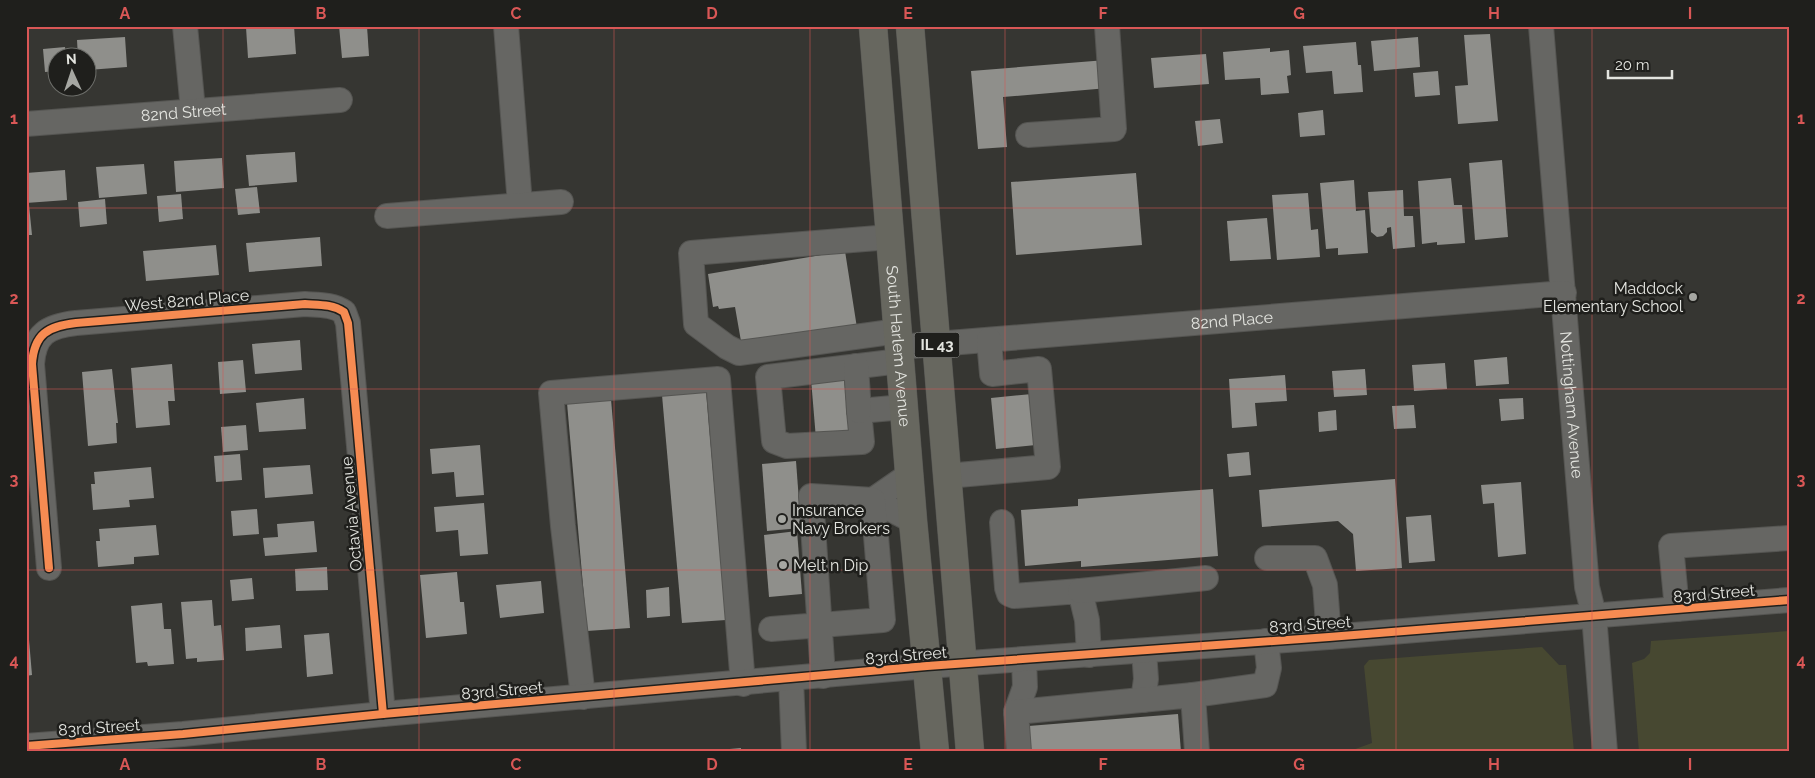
<svg xmlns="http://www.w3.org/2000/svg" width="1815" height="778" font-family="Raleway,sans-serif">
<style>
.green{fill:#474831}
.building{fill:#8f8f8b}
.lines{fill:none;stroke-linecap:round;stroke-linejoin:round}
.minor-casing{stroke:#555552;stroke-width:26}
.major-casing{stroke:#555552;stroke-width:29}
.minor{stroke:#666663;stroke-width:24}
.major{stroke:#67675f;stroke-width:28}
.cycleway-casing{stroke:#1f1f1c;stroke-width:11}
.cycleway{stroke:#f68b52;stroke-width:8}
.grid{fill:none;stroke:#d95756;stroke-width:1;stroke-opacity:0.55}
.poi-dot{fill:#a6a7a2;stroke:#1f1f1c;stroke-width:2}
.labels{text-anchor:middle;stroke-width:5;stroke-linejoin:round;paint-order:stroke}
.shield{fill:#1f1f1c;stroke:#a8a9a4;stroke-width:1}
.shield-label{font-size:15px;font-weight:bold;fill:#e3e4df}
.street-label{font-size:16px;fill:#e3e4df;stroke:#1f1f1c}
.poi-label{font-size:16px;fill:#e3e4df;stroke:#1f1f1c;text-anchor:start}
.neatline{fill:none;stroke:#d95756;stroke-width:2}
.grid-label{font-size:16px;text-anchor:middle;font-weight:bold;fill:#d95756}
</style>
<rect width="100%" height="100%" fill="#363632"/>
<g class="green">
<polygon points="1789,631 1789,752 1639,752 1632,663 1644,659 1650,653 1651,641"/>
<polygon points="1542,647 1559,665 1566,665 1574,752 1347,752 1372,743 1364,666 1369,660"/>
</g>
<g class="building">
<polygon points="260,26 294,26 296,54 248,58 246,27"/>
<polygon points="339,26 367,26 369,56 342,58"/>
<polygon points="1490,34 1498,121 1458,124 1455,86 1468,85 1464,35"/>
<polygon points="125,37 127,67 88,70 88,58 78,58 77,40"/>
<polygon points="1418,37 1420,67 1374,71 1371,41"/>
<polygon points="1356,42 1358,65 1361,65 1363,92 1334,94 1332,71 1306,73 1303,46"/>
<polygon points="65,47 66,58 58,58 58,71 45,72 43,49"/>
<polygon points="1270,48 1270,52 1289,50 1291,75 1287,76 1289,93 1261,95 1260,78 1225,80 1223,52"/>
<polygon points="1206,54 1209,84 1154,88 1151,58"/>
<polygon points="1106,60 1108,88 1003,97 1007,147 978,149 971,71"/>
<polygon points="1438,71 1440,95 1415,97 1413,73"/>
<polygon points="1323,110 1325,135 1300,137 1298,113"/>
<polygon points="1220,119 1223,143 1198,146 1195,121"/>
<polygon points="295,152 297,182 249,186 246,155"/>
<polygon points="222,158 224,188 176,192 174,161"/>
<polygon points="1502,160 1508,237 1475,240 1469,163"/>
<polygon points="144,164 147,194 99,198 96,167"/>
<polygon points="65,170 67,200 26,203 26,173"/>
<polygon points="1136,173 1142,245 1016,255 1011,182"/>
<polygon points="1451,178 1454,205 1462,205 1465,243 1437,245 1437,242 1422,244 1418,181"/>
<polygon points="1354,180 1356,211 1365,210 1368,253 1338,255 1338,248 1326,249 1320,183"/>
<polygon points="257,187 260,213 238,215 235,189"/>
<polygon points="1403,190 1404,216 1413,216 1415,247 1393,249 1391,227 1387,228 1387,232 1383,236 1377,237 1371,232 1368,192"/>
<polygon points="1308,193 1311,230 1318,229 1320,257 1277,260 1272,195"/>
<polygon points="181,194 183,219 159,222 157,196"/>
<polygon points="105,199 107,224 80,227 78,202"/>
<polygon points="26,205 29,205 32,235 26,235"/>
<polygon points="1267,218 1271,259 1230,261 1227,221"/>
<polygon points="320,237 322,266 249,272 246,243"/>
<polygon points="216,245 219,275 146,281 143,251"/>
<polygon points="845,251 857,328 742,347 735,307 719,309 718,306 713,307 708,274"/>
<polygon points="300,340 302,370 255,374 252,344"/>
<polygon points="1507,357 1509,384 1476,386 1474,360"/>
<polygon points="243,360 246,392 220,394 218,362"/>
<polygon points="1445,363 1447,389 1414,391 1412,365"/>
<polygon points="172,364 175,401 168,401 170,425 136,428 131,368"/>
<polygon points="112,369 118,423 116,423 117,443 88,446 82,372"/>
<polygon points="1365,369 1367,395 1334,397 1332,371"/>
<polygon points="1285,375 1287,401 1255,403 1257,426 1232,428 1229,379"/>
<polygon points="844,377 849,436 816,439 811,379"/>
<polygon points="706,391 726,620 682,623 662,395"/>
<polygon points="1032,394 1036,445 996,449 991,398"/>
<polygon points="304,398 306,429 259,432 256,403"/>
<polygon points="1523,398 1524,419 1501,421 1499,399"/>
<polygon points="611,399 630,628 587,631 567,403"/>
<polygon points="1414,405 1416,428 1394,429 1392,406"/>
<polygon points="1336,410 1337,430 1319,432 1318,412"/>
<polygon points="246,425 248,450 223,452 221,427"/>
<polygon points="480,445 484,495 456,497 454,472 432,474 430,449"/>
<polygon points="1249,452 1251,475 1229,477 1227,454"/>
<polygon points="240,454 242,480 216,482 214,456"/>
<polygon points="796,461 801,528 767,531 762,464"/>
<polygon points="310,465 313,494 265,498 263,468"/>
<polygon points="151,467 154,498 129,500 130,507 93,510 91,484 95,484 94,472"/>
<polygon points="1395,479 1402,568 1356,571 1353,534 1338,521 1262,527 1259,490"/>
<polygon points="1521,482 1526,554 1498,557 1494,503 1483,504 1481,485"/>
<polygon points="1213,489 1218,556 1081,567 1081,561 1025,566 1021,510 1078,506 1078,499"/>
<polygon points="484,503 488,554 460,556 458,530 436,532 434,507"/>
<polygon points="257,509 259,534 233,536 231,511"/>
<polygon points="1431,515 1435,561 1409,563 1406,517"/>
<polygon points="314,521 317,552 265,556 263,538 278,537 277,524"/>
<polygon points="156,525 159,555 134,557 134,564 98,567 96,541 100,541 99,529"/>
<polygon points="797,531 802,594 769,597 764,535"/>
<polygon points="327,567 328,590 296,591 295,569"/>
<polygon points="457,572 460,602 464,602 467,634 426,638 420,575"/>
<polygon points="252,578 254,599 232,601 230,580"/>
<polygon points="541,581 544,613 500,618 496,585"/>
<polygon points="669,587 670,616 647,618 646,590"/>
<polygon points="212,600 214,626 221,625 224,660 197,662 197,658 186,659 181,602"/>
<polygon points="162,603 164,629 171,629 174,664 148,666 147,662 136,663 131,606"/>
<polygon points="280,625 282,648 246,651 245,628"/>
<polygon points="26,628 28,628 32,675 26,676"/>
<polygon points="329,633 333,674 307,677 304,635"/>
<polygon points="1178,714 1181,752 1007,752 1005,728"/>
<polygon points="741,748 741,752 718,752 718,750"/>
</g>
<g class="lines">
<defs>
<g id="minor">
<polyline points="185,26 193,110"/>
<polyline points="506,26 520,205"/>
<path id="s1" d="M1541,26L1587,587L1594,615L1605,752"/>
<path id="s2" d="M26,124L340,100"/>
<polyline points="1028,135 1114,129 1107,26"/>
<polyline points="387,216 561,202"/>
<polyline points="890,237 691,253 696,324 727,347 739,353 898,331"/>
<path id="s3" d="M899,347L1564,293"/>
<polyline points="900,361 768,377 774,441 787,446 862,442 859,411 904,407"/>
<polyline points="856,366 859,411"/>
<polyline points="909,475 873,500 913,521"/>
<polyline points="947,476 1048,467 1039,369 992,374 989,340"/>
<polyline points="1002,522 1007,588 1009,594 1014,596 1080,591 1087,620 1089,655"/>
<polyline points="1267,558 1315,558 1325,585 1329,637"/>
<path d="M49,568L32,364C34,334 48,326 76,323L305,304C319,305 332,304 344,312L348,323L383,714"/>
<polyline points="1080,591 1206,578"/>
<polyline points="1677,609 1671,546 1789,538"/>
<polyline points="771,629 883,620 873,500 811,496 823,676"/>
<polyline points="791,679 794,752"/>
<polyline points="1193,695 1265,685 1269,668 1266,641"/>
<polyline points="583,697 563,526 551,393 718,379 743,684"/>
<polyline points="1143,700 1146,679 1144,651"/>
<polyline points="1016,712 1025,687 1024,659"/>
<polyline points="26,746 183,734 383,714 927,666 1329,637 1789,600"/>
<polyline points="1019,752 1016,712 1193,695 1197,752"/>
</g>
<g id="major">
<path id="s4" d="M873,26L913,521L935,752"/>
<polyline points="910,26 970,752"/>
</g>
</defs>
<use href="#minor" class="minor-casing"/>
<use href="#major" class="major-casing"/>
<use href="#minor" class="minor"/>
<use href="#major" class="major"/>
<defs>
<g id="cycleway">
<path d="M49,568L32,364C34,334 48,326 76,323L305,304C319,305 332,304 344,312L348,323L383,714"/>
<polyline points="26,746 183,734 383,714 927,666 1329,637 1789,600"/>
</g>
</defs>
<use href="#cycleway" class="cycleway-casing"/>
<use href="#cycleway" class="cycleway"/>
</g>
<path class="grid" d="M223,26V752M419,26V752M614,26V752M810,26V752M1005,26V752M1201,26V752M1396,26V752M1592,26V752M26,208H1789M26,389H1789M26,570H1789"/>
<g class="poi-dot">
<circle cx="1693" cy="297" r="5"/>
<circle cx="782" cy="519" r="5"/>
<circle cx="783" cy="565" r="5"/>
</g>
<g class="labels">
<rect class="shield" x="914.5" y="332.5" width="45" height="25" rx="4"/>
<g class="shield-label">
<text x="937" y="350">IL 43</text>
</g>
<g class="street-label">
<text dy="6" stroke="none"><textPath href="#s2" startOffset="158">82nd Street</textPath></text>
<text transform="translate(187 300) rotate(-5)" y="6">West 82nd Place</text>
<text dy="6" stroke="none"><textPath href="#s3" startOffset="334">82nd Place</textPath></text>
<text dy="6" stroke="none"><textPath href="#s4" startOffset="321">South Harlem Avenue</textPath></text>
<text dy="6" stroke="none"><textPath href="#s1" startOffset="380">Nottingham Avenue</textPath></text>
<text transform="translate(351 514) rotate(-95)" y="6">Octavia Avenue</text>
<text transform="translate(1714 593) rotate(-5)" y="6">83rd Street</text>
<text transform="translate(1310 624) rotate(-4)" y="6">83rd Street</text>
<text transform="translate(906 655) rotate(-5)" y="6">83rd Street</text>
<text transform="translate(502 690) rotate(-5)" y="6">83rd Street</text>
<text transform="translate(99 727) rotate(-4)" y="6">83rd Street</text>
</g>
<g class="poi-label">
<text x="1683" y="294" text-anchor="end">Maddock<tspan x="1683" dy="18">Elementary School</tspan></text>
<text x="792" y="516">Insurance<tspan x="792" dy="18">Navy Brokers</tspan></text>
<text x="793" y="571">Melt n Dip</text>
</g>
</g>
<rect width="1815" height="778" fill="none" stroke="#1f1f1c" stroke-width="55"/>
<g transform="translate(72 72) rotate(357)"><circle r="24" fill="#1f1f1c" stroke="#6d6e6a"/>
<path d="M0-4L9 19L0 12L-9 19Z" fill="#a6a7a2"/>
<text y="-8" font-size="14" font-weight="bold" text-anchor="middle" fill="#e3e4df">N</text>
</g>
<path d="M1608 70v8h64v-8" fill="none" stroke="#e3e4df" stroke-width="2.5"/>
<text x="1615" y="70" font-size="15" fill="#e3e4df" stroke="#1f1f1c" stroke-width="4" paint-order="stroke">20 m</text>
<rect x="28" y="28" width="1760" height="722" class="neatline"/>
<g class="grid-label">
<text x="125" y="19">A</text>
<text x="321" y="19">B</text>
<text x="516" y="19">C</text>
<text x="712" y="19">D</text>
<text x="908" y="19">E</text>
<text x="1103" y="19">F</text>
<text x="1299" y="19">G</text>
<text x="1494" y="19">H</text>
<text x="1690" y="19">I</text>
<text x="14" y="124">1</text>
<text x="1801" y="124">1</text>
<text x="14" y="304">2</text>
<text x="1801" y="304">2</text>
<text x="14" y="485">3</text>
<text x="1801" y="485">3</text>
<text x="14" y="666">4</text>
<text x="1801" y="666">4</text>
<text x="125" y="770">A</text>
<text x="321" y="770">B</text>
<text x="516" y="770">C</text>
<text x="712" y="770">D</text>
<text x="908" y="770">E</text>
<text x="1103" y="770">F</text>
<text x="1299" y="770">G</text>
<text x="1494" y="770">H</text>
<text x="1690" y="770">I</text>
</g>
</svg>
